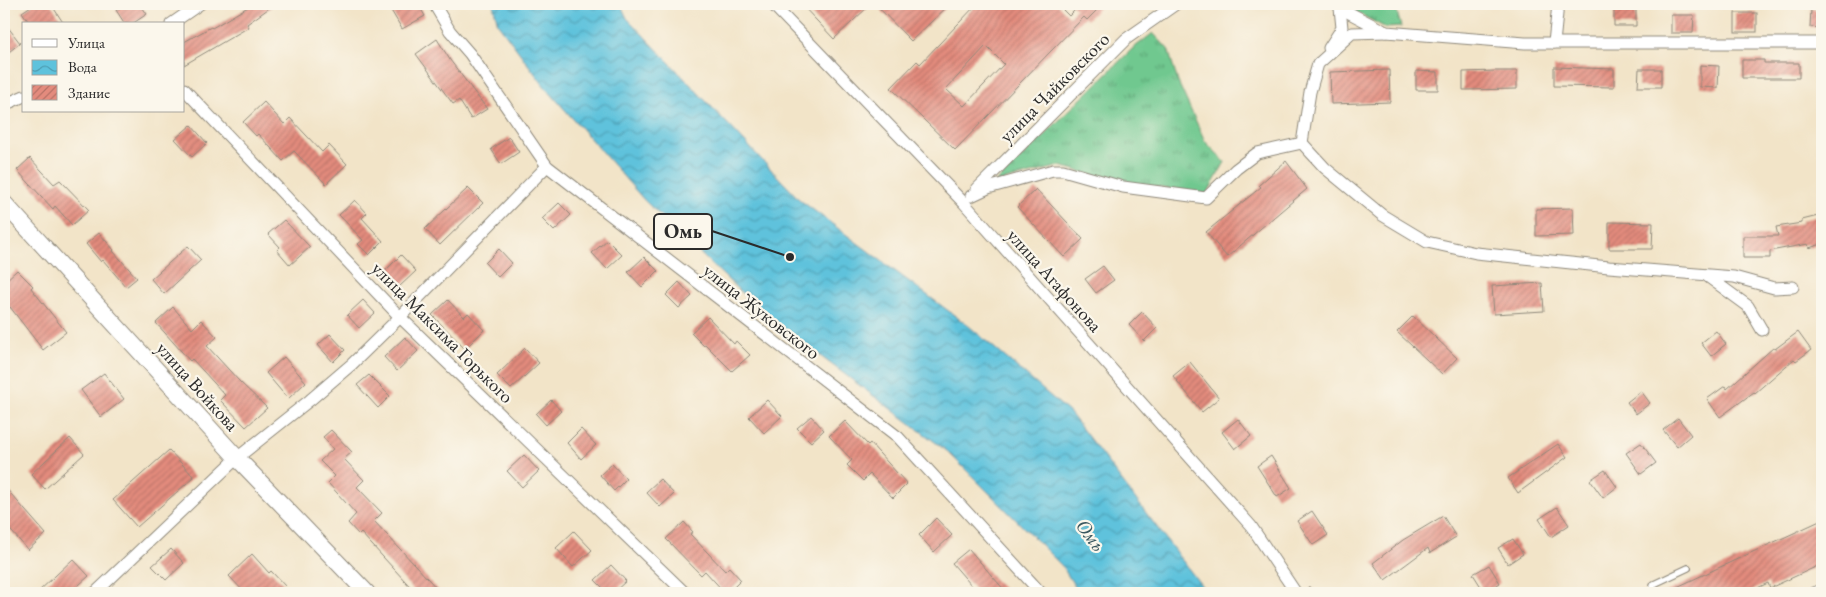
<svg xmlns="http://www.w3.org/2000/svg" width="1826" height="597" font-family="'EB Garamond',serif">
<style>
.grass{fill:url(#grass-tufts);stroke:#4e7a5d}
.water{fill:url(#water-waves);stroke:#447684}
.building{fill:url(#building-hatch);fill-rule:evenodd}
.lines{fill:none;stroke-linecap:round;stroke-linejoin:round}
.lane-casing{stroke:#8e887a;stroke-width:8}
.street-casing{stroke:#8e887a;stroke-width:13}
.secondary-casing{stroke:#8e887a;stroke-width:18}
.path{stroke:#8e887a;stroke-width:2.5;stroke-dasharray:4 4;stroke-linecap:butt}
.lane{stroke:#fff;stroke-width:5.5}
.street{stroke:#fff;stroke-width:11}
.secondary{stroke:#fff;stroke-width:16}
.labels{text-anchor:middle;stroke-width:4.5;stroke-linejoin:round;paint-order:stroke}
.street-label{font-size:19px;fill:#2b2b2b;stroke:#fbf7ec}
.water-label{font-size:20px;font-style:italic;fill:#3a5860;stroke:#fbf7ec}
.leader{fill:none;stroke:#2b2b2b;stroke-width:2}
.callout-dot{fill:#2b2b2b;stroke:#fbf7ec;stroke-width:2}
.callout{fill:#fbf7ec;stroke:#2b2b2b;stroke-width:2}
.callout-label{font-size:20px;text-anchor:middle;font-weight:bold;fill:#2b2b2b}
</style>
<defs>
<pattern id="grass-tufts" width="24" height="20" patternUnits="userSpaceOnUse" patternTransform="scale(1.25)"><rect width="24" height="20" fill="#70c88f"/><path d="M3 7l-1-3M5 7V3M7 7l1-3M15 17l-1-3M17 17v-4M19 17l1-3" fill="none" stroke="#5ca375"/></pattern>
<pattern id="water-waves" width="16" height="10" patternUnits="userSpaceOnUse" patternTransform="scale(1.25)"><rect width="16" height="10" fill="#5ec2dc"/><path d="M0 5q4-4 8 0t8 0" fill="none" stroke="#4e9eb3"/></pattern>
<pattern id="building-hatch" width="6" height="6" patternUnits="userSpaceOnUse" patternTransform="scale(1.25)"><rect width="6" height="6" fill="#e38b7d"/><path d="M-1 1l2-2M0 6l6-6M5 7l2-2" fill="none" stroke="#b87267"/></pattern>
</defs>
<rect width="100%" height="100%" fill="#fbf7ec"/>
<filter id="ink" filterUnits="userSpaceOnUse"><feTurbulence type="fractalNoise" baseFrequency=".02" numOctaves="2"/><feDisplacementMap in="SourceGraphic" scale="10" xChannelSelector="R" yChannelSelector="G"/><feConvolveMatrix kernelMatrix="1 2 1 2 8 2 1 2 1" color-interpolation-filters="sRGB"/></filter>
<filter id="wash" filterUnits="userSpaceOnUse"><feTurbulence type="fractalNoise" baseFrequency=".0096" numOctaves="4" result="noise"/><feDisplacementMap in="SourceGraphic" scale="20" xChannelSelector="R" yChannelSelector="G"/><feGaussianBlur stdDeviation="1.12" result="paint"/><feColorMatrix in="noise" values="0 0 0 0 0 0 0 0 0 0 0 0 0 0 0 0 0 1.4 0 .05"/><feComposite in="paint" operator="in"/></filter>
<g filter="url(#wash)">
<rect width="100%" height="100%" fill="#f2e4c8"/>
<g class="grass">
<polygon points="1341,4 1395,4 1401,27 1386,28"/>
<polygon points="1153,33 1168,49 1178,82 1205,141 1225,162 1207,194 1118,182 1060,166 995,183 1131,50"/>
</g>
<polygon class="water" points="493,4 620,4 627,18 800,200 970,327 1070,413 1207,593 1079,593 1062,566 947,451 763,313 645,201 545,87 498,24"/>
<g id="blocks">
<g class="building">
<polygon points="34,4 51,4 64,24 30,24 22,12"/>
<polygon points="126,4 140,4 147,14 132,24 125,24 116,10"/>
<polygon points="253,4 275,4 247,24 249,27 184,65 184,42 211,27 212,28"/>
<polygon points="396,4 418,4 425,16 402,29 389,7"/>
<polygon points="801,4 871,4 834,39"/>
<polygon points="875,4 950,4 911,41"/>
<path d="M977,4H1057L1069,16L1076,9L1071,4H1103L1087,20L1084,17L955,150L891,88L917,61L920,64ZM986,46L1004,64L964,106L946,89Z"/>
<polygon points="1614,7 1636,8 1636,26 1614,26"/>
<polygon points="1811,9 1822,9 1822,28 1810,27"/>
<rect x="1735" y="13" width="22" height="19"/>
<polygon points="1671,15 1694,15 1693,33 1671,33"/>
<polygon points="4,22 20,43 4,56"/>
<polygon points="437,39 450,60 487,109 471,119 459,100 453,104 416,54"/>
<polygon points="1742,60 1764,60 1764,63 1799,63 1799,78 1742,78"/>
<polygon points="1700,65 1719,66 1718,88 1700,87"/>
<polygon points="1554,67 1614,69 1614,87 1554,86"/>
<polygon points="1639,69 1661,69 1661,87 1638,87"/>
<polygon points="1389,70 1390,102 1331,104 1330,72"/>
<polygon points="1416,71 1438,72 1438,90 1416,90"/>
<polygon points="1495,71 1517,71 1517,89 1463,90 1463,72"/>
<polygon points="264,102 284,124 290,118 322,152 329,145 347,164 326,184 294,151 283,161 258,134 256,136 243,122"/>
<polygon points="191,125 207,143 192,157 175,139"/>
<polygon points="509,137 519,152 501,164 491,149"/>
<polygon points="30,158 54,184 60,180 89,210 72,225 55,206 53,209 17,170"/>
<polygon points="1286,161 1307,189 1227,257 1206,232 1261,187 1259,185"/>
<polygon points="468,188 483,203 440,245 425,229"/>
<polygon points="1036,189 1083,239 1064,257 1017,207"/>
<polygon points="355,200 367,213 362,218 383,241 369,255 358,244 363,240 339,215"/>
<polygon points="559,203 571,215 554,231 542,219"/>
<polygon points="1573,208 1574,235 1536,236 1536,209"/>
<polygon points="1822,215 1822,244 1809,248 1808,244 1770,251 1770,258 1743,258 1743,236 1778,236 1776,227 1802,223 1802,220"/>
<polygon points="284,220 310,247 290,265 277,250 280,247 268,234"/>
<polygon points="1609,222 1653,223 1652,249 1609,249"/>
<polygon points="99,233 114,250 113,251 137,278 126,287 103,260 101,262 86,244"/>
<polygon points="607,240 622,255 607,269 592,253"/>
<polygon points="188,246 201,260 164,294 151,279"/>
<polygon points="499,249 512,263 498,277 485,263"/>
<polygon points="401,255 416,271 399,287 384,272"/>
<polygon points="644,257 658,271 642,287 628,272"/>
<polygon points="1103,266 1114,280 1096,293 1085,279"/>
<polygon points="17,270 33,286 31,288 66,332 43,350 10,307 4,312 4,282"/>
<polygon points="679,282 692,296 679,308 666,295"/>
<polygon points="1542,283 1544,311 1494,314 1492,286"/>
<polygon points="363,300 375,313 359,328 347,315"/>
<polygon points="448,300 464,317 468,313 484,330 465,349 432,315"/>
<polygon points="173,307 192,329 201,320 217,337 207,346 239,381 267,408 246,427 220,400 225,395 192,359 190,361 156,323"/>
<polygon points="1142,312 1157,328 1144,341 1129,325"/>
<polygon points="1413,316 1457,358 1442,374 1397,332"/>
<polygon points="708,317 734,344 736,341 750,355 732,371 705,344 704,346 691,333"/>
<polygon points="1716,331 1726,344 1711,356 1701,343"/>
<polygon points="1798,332 1811,350 1796,361 1794,359 1755,393 1754,392 1720,417 1707,399 1725,386 1727,389 1774,347 1775,349"/>
<polygon points="330,334 345,350 333,362 318,345"/>
<polygon points="405,337 418,351 397,371 384,357"/>
<polygon points="525,348 539,363 511,389 497,375"/>
<polygon points="284,357 306,382 288,399 266,373"/>
<polygon points="1190,362 1219,398 1202,412 1173,376"/>
<polygon points="104,373 124,399 101,417 81,390"/>
<polygon points="369,375 390,396 378,408 357,385"/>
<polygon points="1641,391 1650,403 1636,414 1627,402"/>
<polygon points="551,400 561,411 546,425 536,414"/>
<polygon points="767,400 782,416 764,433 749,417"/>
<polygon points="811,416 824,430 811,442 797,428"/>
<polygon points="1678,418 1691,435 1677,447 1663,430"/>
<polygon points="1238,419 1251,436 1235,449 1222,432"/>
<polygon points="845,421 868,445 870,443 907,484 893,498 870,474 863,481 847,465 852,460 829,436"/>
<polygon points="581,429 596,445 581,459 567,443"/>
<polygon points="331,430 352,452 344,459 364,480 357,487 382,513 374,521 441,593 416,593 361,533 359,535 348,523 356,514 328,483 335,476 320,461 333,449 323,437"/>
<polygon points="70,438 84,454 45,489 31,474"/>
<polygon points="1641,443 1656,463 1641,474 1626,453"/>
<polygon points="1558,444 1567,457 1518,493 1508,478"/>
<polygon points="169,450 194,477 137,527 113,500"/>
<polygon points="524,455 539,471 522,487 507,471"/>
<polygon points="1271,456 1291,488 1277,497 1257,466"/>
<polygon points="612,464 626,479 614,491 600,475"/>
<polygon points="1605,470 1617,487 1603,498 1590,480"/>
<polygon points="660,479 674,494 660,507 646,492"/>
<polygon points="4,486 46,534 28,550 4,523"/>
<polygon points="1557,507 1569,525 1551,537 1539,519"/>
<polygon points="1312,511 1328,535 1313,545 1297,521"/>
<polygon points="1443,516 1456,537 1430,553 1428,548 1385,580 1373,563 1403,540"/>
<polygon points="936,518 952,535 934,552 919,535"/>
<polygon points="1822,520 1822,564 1770,588 1768,583 1747,593 1664,593"/>
<polygon points="684,522 693,532 690,534 725,571 729,567 741,580 728,593 725,593 705,571 701,575 666,539"/>
<polygon points="574,531 592,550 573,567 556,548"/>
<polygon points="1513,539 1523,554 1508,564 1498,548"/>
<polygon points="171,549 184,563 166,580 152,566"/>
<polygon points="969,549 992,576 1007,593 978,593 952,563"/>
<polygon points="252,554 269,573 271,571 286,587 280,593 245,593 229,576"/>
<polygon points="73,559 89,576 70,593 37,593"/>
<polygon points="611,565 626,581 613,593 608,593 595,580"/>
<polygon points="1489,565 1500,583 1485,593 1473,574"/>
</g>
</g>
</g>
<g filter="url(#ink)">
<use href="#blocks" fill-opacity="0" stroke="#8e887a" stroke-width="1"/>
<g class="lines">
<defs>
<polyline id="lane" points="1654,593 1653,586 1654,584 1688,568"/>
<g id="street">
<polyline points="434,4 450,31 470,54 547,166 898,437 1041,593"/>
<polyline points="772,4 964,203 1251,526 1296,593"/>
<polyline points="1338,4 1340,8 1386,32 1525,43 1822,43"/>
<polyline points="171,24 200,4"/>
<polyline points="1386,32 1352,33 1318,64 1310,92 1302,143 1325,168 1382,215 1427,242 1476,253 1609,267 1734,277 1774,288 1793,287"/>
<polyline points="1554,43 1558,4"/>
<polyline points="1329,48 1342,28 1340,8"/>
<polyline points="184,89 400,317 685,593"/>
<polyline points="4,105 24,96"/>
<polyline points="977,189 1126,39 1176,4"/>
<polyline points="971,196 988,188 1053,170 1063,170 1123,187 1206,198 1236,169 1257,153 1302,143"/>
<polyline points="1707,276 1748,306 1762,330"/>
<polyline points="95,593 237,458 310,400 352,364 400,317 547,166"/>
<polyline points="1814,593 1822,590"/>
</g>
<polyline id="secondary" points="4,203 237,458 367,593"/>
</defs>
<use href="#lane" class="lane-casing"/>
<use href="#street" class="street-casing"/>
<use href="#secondary" class="secondary-casing"/>
<polyline class="path" points="1308,587 1314,593"/>
<use href="#lane" class="lane"/>
<use href="#street" class="street"/>
<use href="#secondary" class="secondary"/>
</g>
</g>
<g class="labels">
<g class="street-label">
<text transform="translate(1054 87) rotate(-45)" y="7">улица Чайковского</text>
<text transform="translate(1055 280) rotate(48)" y="7">улица Агафонова</text>
<text transform="translate(762 311) rotate(38)" y="7">улица Жуковского</text>
<text transform="translate(443 332) rotate(45)" y="7">улица Максима Горького</text>
<text transform="translate(198 386) rotate(48)" y="7">улица Войкова</text>
</g>
<g class="water-label">
<text transform="translate(1091 535) rotate(53)" y="7">Омь</text>
</g>
</g>
<path class="leader" d="M790 257L712 231"/>
<circle class="callout-dot" cx="790" cy="257" r="5"/>
<rect class="callout" x="654" y="214" width="58" height="35" rx="5"/>
<g class="callout-label">
<text x="683" y="238">Омь</text>
</g>
<rect width="1826" height="597" fill="none" stroke="#fbf7ec" stroke-width="20"/>
<rect x="22" y="22" width="162" height="90" fill="#fbf7ec" stroke="#a8a59f"/>
<rect x="32" y="39" width="25" height="8" fill="#ffffff" stroke="#a8a59f"/>
<text x="68" y="48" font-size="15" fill="#2b2b2b">Улица</text>
<rect x="32" y="60" width="25" height="15" fill="url(#water-waves)" stroke="#a8a59f"/>
<text x="68" y="72" font-size="15" fill="#2b2b2b">Вода</text>
<rect x="32" y="85" width="25" height="15" fill="url(#building-hatch)" stroke="#a8a59f"/>
<text x="68" y="98" font-size="15" fill="#2b2b2b">Здание</text>
</svg>
